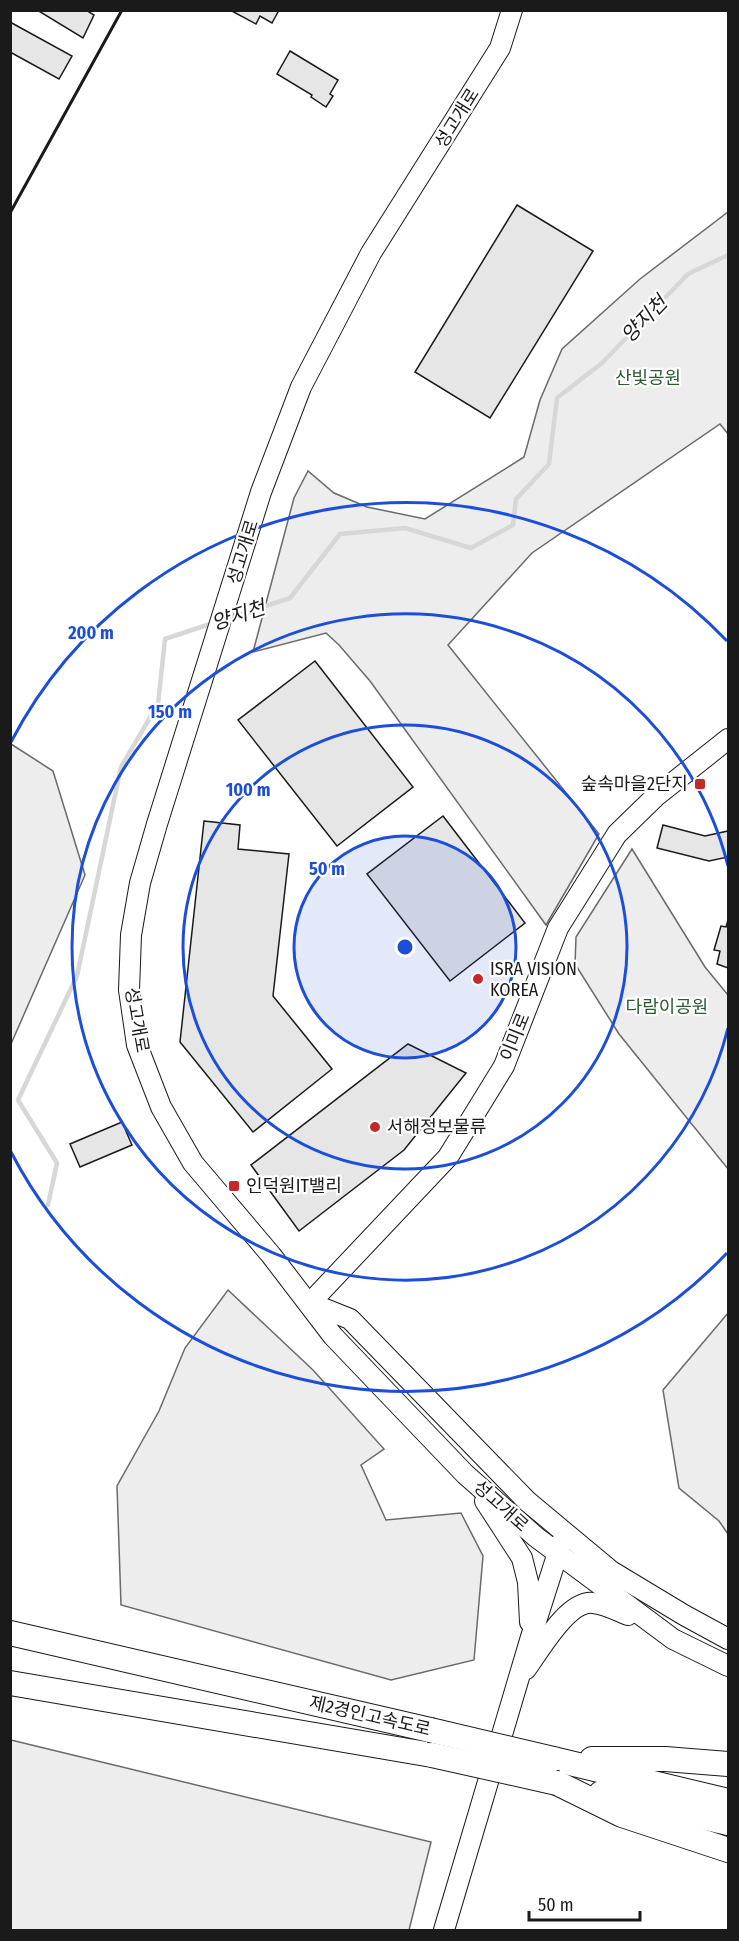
<svg xmlns="http://www.w3.org/2000/svg" width="739" height="1941" font-family="'Fira Sans Condensed','Noto Sans KR',sans-serif">
<style>
.built{fill:#ededed;stroke:#6a6a6a;stroke-width:1.5}
.lines{fill:none;stroke-linecap:round;stroke-linejoin:round}
.stream{stroke:#d7d7d7;stroke-width:4.5}
.building{fill:#e6e6e6;stroke:#1a1a1a;stroke-width:1.5}
.secondary-casing{stroke:#1a1a1a;stroke-width:22}
.highway-casing{stroke:#1a1a1a;stroke-width:26}
.secondary{stroke:#fff;stroke-width:20}
.highway{stroke:#fff;stroke-width:24}
.highway-bridge-casing{stroke:#1a1a1a;stroke-width:26;stroke-linecap:butt}
.highway-bridge{stroke:#fff;stroke-width:24}
.wall{stroke:#1a1a1a;stroke-width:3}
.ring{fill:none;stroke:#1d4ed8;stroke-width:3}
.poi-dot{fill:#c62828;stroke:#fff;stroke-width:2}
.labels{text-anchor:middle;stroke-width:4.5;stroke-linejoin:round;paint-order:stroke}
.street-label{font-size:18px;fill:#1a1a1a;stroke:#fff}
.park-label{font-size:18px;fill:#2b5a34;stroke:#fff}
.poi-label{font-size:18px;fill:#1a1a1a;stroke:#fff;text-anchor:start}
.water-label{font-size:20px;font-style:italic;fill:#1a1a1a;stroke:#fff}
.centre{fill:#1d4ed8;stroke:#fff;stroke-width:3}
.ring-label{font-size:18px;text-anchor:middle;font-weight:bold;fill:#1d4ed8;stroke:#fff;stroke-width:4.5;stroke-linejoin:round;paint-order:stroke}
</style>
<rect width="100%" height="100%" fill="#fff"/>
<g class="built">
<polygon points="728,212 728,434 720,424 532,553 448,645 599,834 546,925 370,681 339,645 326,633 253,652 294,498 308,471 334,493 367,507 425,519 524,457 540,400 562,349 640,279"/>
<polygon points="11,744 53,771 85,875 11,1044"/>
<polygon points="632,849 705,967 728,995 728,1169 619,1034 575,964 576,937"/>
<polygon points="228,1290 313,1370 384,1449 361,1465 386,1520 461,1513 483,1556 474,1660 391,1680 121,1605 117,1486 159,1411 185,1348"/>
<polygon points="728,1313 728,1534 719,1521 679,1488 663,1390"/>
<polygon points="11,1740 431,1842 409,1930 11,1930"/>
</g>
<g class="lines">
<g class="stream">
<polyline points="227,619 290,598 340,534 405,528 471,548 513,525 516,499 549,464 557,398 602,363 688,274 728,255"/>
<polyline points="48,1205 57,1163 18,1100 77,976 121,767 158,704 165,639 213,623"/>
</g>
</g>
<g class="building">
<polygon points="37,10 86,10 94,15 83,38"/>
<polygon points="230,10 279,10 272,23 260,16 256,24"/>
<polygon points="10,22 72,56 59,79 10,52"/>
<polygon points="290,51 338,80 330,94 333,96 326,107 311,97 312,95 277,74"/>
<polygon points="517,205 593,251 490,418 415,372"/>
<polygon points="315,661 413,787 337,846 238,720"/>
<polygon points="443,816 525,923 450,981 367,874"/>
<polygon points="204,821 240,825 238,849 289,854 273,996 332,1069 253,1132 180,1042"/>
<polygon points="663,825 705,836 728,831 728,857 709,861 657,848"/>
<polygon points="728,920 728,968 717,964 720,951 714,950 721,926 726,927"/>
<polygon points="408,1044 466,1073 404,1150 299,1231 251,1165"/>
<polygon points="122,1122 132,1145 80,1167 70,1144"/>
</g>
<g class="lines">
<defs>
<g id="secondary">
<polyline points="512,10 500,48 371,253 301,387 261,492 157,824 140,883 131,935 129,990 137,1045 161,1107 193,1163 271,1255 333,1336 465,1474 536,1537 673,1639 728,1666"/>
<polyline points="310,1303 448,1157 504,1066 558,928 617,834 655,797 728,739"/>
<polyline points="310,1303 350,1319 527,1501 611,1571 684,1615 728,1639"/>
<polyline points="485,1501 522,1558 528,1582 530,1622"/>
<path d="M526,1669C540,1650 568,1600 593,1603C605,1604 618,1611 628,1615"/>
<polyline points="444,1930 531,1637 561,1543"/>
</g>
<g id="highway">
<polyline points="10,1633 430,1730"/>
<polyline points="10,1683 432,1755"/>
<polyline points="553,1759 728,1801"/>
<polyline points="592,1759 665,1759 728,1764"/>
<polyline points="557,1783 622,1815 728,1850"/>
<polyline points="601,1793 728,1823"/>
</g>
</defs>
<use href="#secondary" class="secondary-casing"/>
<use href="#highway" class="highway-casing"/>
<use href="#secondary" class="secondary"/>
<use href="#highway" class="highway"/>
<defs>
<g id="highway-bridge">
<polyline points="430,1730 553,1759"/>
<polyline points="432,1755 557,1783"/>
</g>
</defs>
<use href="#highway-bridge" class="highway-bridge-casing"/>
<use href="#highway-bridge" class="highway-bridge"/>
<polyline class="wall" points="10,213 122,10"/>
</g>
<circle cx="405" cy="947" r="111" fill="#1d4ed8" fill-opacity=".12"/>
<g class="ring">
<circle cx="405" cy="947" r="111"/>
<circle cx="405" cy="947" r="222"/>
<path d="M728 1028A333 333 0 1 1 728 866"/>
<path d="M727 1253A444 444 0 0 1 11 1152M11 742A444 444 0 0 1 727 641"/>
</g>
<g class="poi-dot">
<rect x="694" y="778" width="12" height="12" rx="3"/>
<circle cx="478" cy="979" r="6"/>
<circle cx="375" cy="1127" r="6"/>
<rect x="228" y="1180" width="12" height="12" rx="3"/>
</g>
<g class="labels">
<g class="street-label">
<text transform="translate(457 118) rotate(-58)" y="6">성고개로</text>
<text transform="translate(243 552) rotate(-73)" y="6">성고개로</text>
<text transform="translate(137 1020) rotate(80)" y="6">성고개로</text>
<text transform="translate(515 1037) rotate(-68)" y="6">이미로</text>
<text transform="translate(501 1506) rotate(42)" y="6">성고개로</text>
<text transform="translate(370 1716) rotate(13)" y="6">제2경인고속도로</text>
</g>
<g class="park-label">
<text x="648" y="384">산빛공원</text>
<text x="667" y="1013">다람이공원</text>
</g>
<g class="poi-label">
<text x="688" y="790" text-anchor="end">숲속마을2단지</text>
<text x="490" y="975">ISRA VISION<tspan x="490" dy="21">KOREA</tspan></text>
<text x="387" y="1133">서해정보물류</text>
<text x="246" y="1192">인덕원IT밸리</text>
</g>
<g class="water-label">
<text transform="translate(644 319) rotate(-46)" y="7">양지천</text>
<text transform="translate(238 615) rotate(-18)" y="7">양지천</text>
</g>
</g>
<circle cx="405" cy="947" r="9" class="centre"/>
<g class="ring-label">
<text x="91" y="639">200 m</text>
<text x="170" y="718">150 m</text>
<text x="248" y="796">100 m</text>
<text x="327" y="875">50 m</text>
</g>
<rect width="739" height="1941" fill="none" stroke="#1a1a1a" stroke-width="24"/>
<path d="M529 1911v9h111v-9" fill="none" stroke="#1a1a1a" stroke-width="3"/>
<text x="538" y="1911" font-size="18" fill="#1a1a1a" stroke="#ffffff" stroke-width="4.5" paint-order="stroke">50 m</text>
</svg>
